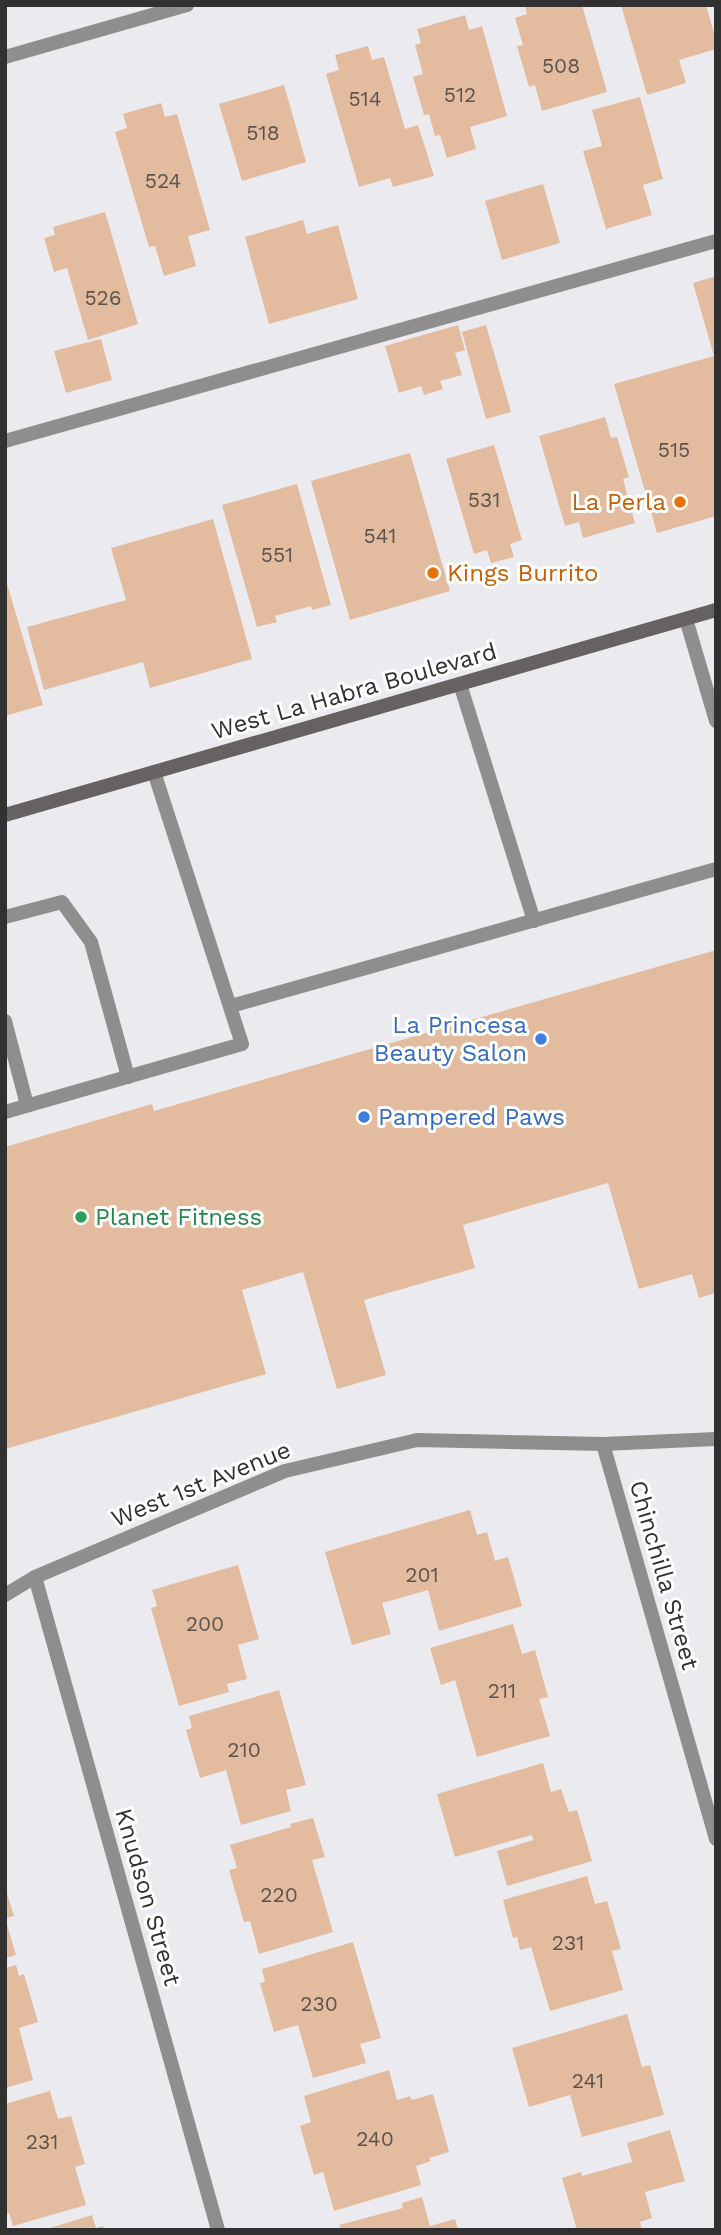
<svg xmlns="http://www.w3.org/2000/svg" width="721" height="2235" font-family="'Work Sans',sans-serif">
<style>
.building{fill:#e3bca0}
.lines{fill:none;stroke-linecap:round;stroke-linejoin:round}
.service{stroke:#908e8d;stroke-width:14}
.minor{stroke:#908e8d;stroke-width:14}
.secondary{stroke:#656261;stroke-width:14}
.food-dot{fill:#e8710a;stroke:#fff;stroke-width:2.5}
.shop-dot{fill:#3f7fe0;stroke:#fff;stroke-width:2.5}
.leisure-dot{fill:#2e9e5b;stroke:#fff;stroke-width:2.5}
.labels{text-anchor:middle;stroke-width:6;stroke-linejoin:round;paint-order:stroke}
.number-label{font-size:21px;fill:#5e544e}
.food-label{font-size:24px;fill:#c56008;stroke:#fff;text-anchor:end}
.street-label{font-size:24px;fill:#313132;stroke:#fff}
.shop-label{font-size:24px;fill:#366cbe;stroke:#fff;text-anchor:end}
.leisure-label{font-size:24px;fill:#27864d;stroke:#fff;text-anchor:start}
</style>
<rect width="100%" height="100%" fill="#ebeaee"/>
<g class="building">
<polygon points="525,5 582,5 607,92 542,111 535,85 529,87 517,46 523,45 515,18 527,14"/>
<polygon points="621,5 706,5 716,40 716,49 679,60 686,83 647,95"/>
<polygon points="465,15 469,30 482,26 507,116 470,127 476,149 447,158 440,135 435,136 429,114 424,115 413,77 423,74 415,45 421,43 417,29"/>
<polygon points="368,46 372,60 384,57 405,129 418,125 434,176 393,187 390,178 359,187 326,74 339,70 335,55"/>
<polygon points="284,85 306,162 242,181 219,104"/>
<polygon points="640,97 663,179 643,185 652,215 606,229 583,151 602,146 592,110"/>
<polygon points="161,103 165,117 177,114 210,230 188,236 196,266 164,276 155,246 149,247 115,132 127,128 123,114"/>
<polygon points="543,184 560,243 502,260 485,201"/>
<polygon points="105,212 138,324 88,340 67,268 54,272 44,238 55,235 53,227"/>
<polygon points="303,220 307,234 338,225 358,299 269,324 245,237"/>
<polygon points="716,276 716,516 657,533 614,384 714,356 693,283"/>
<polygon points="458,325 465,350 455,353 462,375 440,381 443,389 424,395 421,386 399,393 385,346"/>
<polygon points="486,325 511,412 486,419 462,332"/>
<polygon points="101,339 112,380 66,393 54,351"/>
<polygon points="605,417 611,438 617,437 629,477 623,479 635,523 583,538 579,522 565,526 539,436"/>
<polygon points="494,445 522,540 510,544 514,557 491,563 487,550 474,554 446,459"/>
<polygon points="410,453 450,591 350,620 311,481"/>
<polygon points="297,484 331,605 312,610 311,606 275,616 277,622 257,627 222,505"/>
<polygon points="213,519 252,659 150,688 143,662 44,690 27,627 126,600 111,548"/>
<polygon points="5,577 43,705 5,716"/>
<polygon points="716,950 716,1293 699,1298 692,1274 639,1289 608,1183 463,1225 475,1268 364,1300 386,1375 337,1389 303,1272 242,1290 266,1374 5,1449 5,1147 152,1104 154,1111"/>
<polygon points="470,1510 477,1535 487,1532 495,1561 508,1557 522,1606 439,1631 428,1590 382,1603 391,1634 352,1645 325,1552"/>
<polygon points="238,1565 259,1639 238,1645 247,1679 227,1684 229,1692 179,1706 151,1608 157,1606 152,1590"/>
<polygon points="513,1624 522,1654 535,1650 548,1697 539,1699 550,1736 477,1757 455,1680 441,1685 430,1648"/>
<polygon points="279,1690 306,1785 286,1790 291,1811 241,1825 226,1770 200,1778 186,1730 192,1728 189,1716"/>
<polygon points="543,1763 551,1792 561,1789 569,1812 577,1810 592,1861 507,1886 497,1851 533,1840 532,1835 455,1857 437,1794"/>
<polygon points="313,1818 325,1857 312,1860 333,1932 259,1954 250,1921 244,1922 229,1870 237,1868 230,1845 291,1827 290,1824"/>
<polygon points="587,1876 595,1904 607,1901 621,1949 612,1951 623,1990 550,2011 531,1947 520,1950 517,1937 513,1938 503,1900"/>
<polygon points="5,1887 14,1916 5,1918"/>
<polygon points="5,1918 16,1955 5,1958"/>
<polygon points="353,1942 381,2038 360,2044 366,2063 313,2078 298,2025 274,2032 260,1983 265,1982 262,1969"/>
<polygon points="16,1965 19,1976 24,1974 38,2022 19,2028 33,2080 5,2088 5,1968"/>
<polygon points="627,2014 642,2067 650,2065 664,2115 582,2137 570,2095 529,2107 512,2048"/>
<polygon points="389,2070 397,2100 410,2096 412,2100 433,2094 449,2152 429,2158 431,2161 416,2166 421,2185 334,2211 323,2172 314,2175 300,2126 311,2122 304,2096"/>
<polygon points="50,2091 58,2119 71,2116 85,2164 75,2167 86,2205 13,2226 9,2213 5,2214 5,2104"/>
<polygon points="670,2130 685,2181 645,2192 652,2218 640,2222 642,2230 577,2230 562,2178 581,2172 582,2176 632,2162 627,2143"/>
<polygon points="422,2197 430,2226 455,2219 458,2230 341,2230 339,2225 403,2208 402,2203"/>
<polygon points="92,2215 96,2228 103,2226 104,2230 44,2230"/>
</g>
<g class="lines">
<g class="service">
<polyline points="5,441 716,241"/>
<polyline points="686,619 716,721"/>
<polyline points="460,684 534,921"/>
<polyline points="5,917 62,902 91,942 128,1077"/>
<polyline points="231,1006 716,869"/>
<polyline points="5,1021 27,1105"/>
<polyline points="5,1112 242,1044 154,772"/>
</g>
<g class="minor">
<polyline points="5,57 187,5"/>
<polyline points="603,1444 716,1839"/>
<polyline points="35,1577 218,2230"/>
<polyline points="5,1595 35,1577 285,1471 417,1440 603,1444 716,1439"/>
</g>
<polyline class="secondary" points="5,815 716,610"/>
</g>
<g class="food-dot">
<circle cx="680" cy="502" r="7"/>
<circle cx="433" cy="573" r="7"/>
</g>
<g class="shop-dot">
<circle cx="541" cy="1039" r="7"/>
<circle cx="364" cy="1117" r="7"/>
</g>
<circle class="leisure-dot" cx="81" cy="1217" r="7"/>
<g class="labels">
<g class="number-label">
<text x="561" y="73">508</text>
<text x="460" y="102">512</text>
<text x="365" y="106">514</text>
<text x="263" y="140">518</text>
<text x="163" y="188">524</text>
<text x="103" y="305">526</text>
<text x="674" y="457">515</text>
<text x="484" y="507">531</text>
<text x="380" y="543">541</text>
<text x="277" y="562">551</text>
<text x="422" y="1582">201</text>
<text x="205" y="1631">200</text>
<text x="502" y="1698">211</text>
<text x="244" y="1757">210</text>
<text x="279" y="1902">220</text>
<text x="568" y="1950">231</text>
<text x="319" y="2011">230</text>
<text x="588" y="2088">241</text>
<text x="375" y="2146">240</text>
<text x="42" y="2149">231</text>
</g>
<g class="food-label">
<text x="666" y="510">La Perla</text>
<text x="447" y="581" text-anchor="start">Kings Burrito</text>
</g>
<g class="street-label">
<text transform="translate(354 691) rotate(-16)" y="8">West La Habra Boulevard</text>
<text transform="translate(201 1484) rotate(-22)" y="8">West 1st Avenue</text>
<text transform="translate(664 1575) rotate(74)" y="8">Chinchilla Street</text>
<text transform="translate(148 1897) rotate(74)" y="8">Knudson Street</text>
</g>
<g class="shop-label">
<text x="527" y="1033">La Princesa<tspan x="527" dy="28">Beauty Salon</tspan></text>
<text x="378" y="1125" text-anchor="start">Pampered Paws</text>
</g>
<g class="leisure-label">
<text x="95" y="1225">Planet Fitness</text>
</g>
</g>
<rect width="721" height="2235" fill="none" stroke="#313132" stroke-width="14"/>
</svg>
